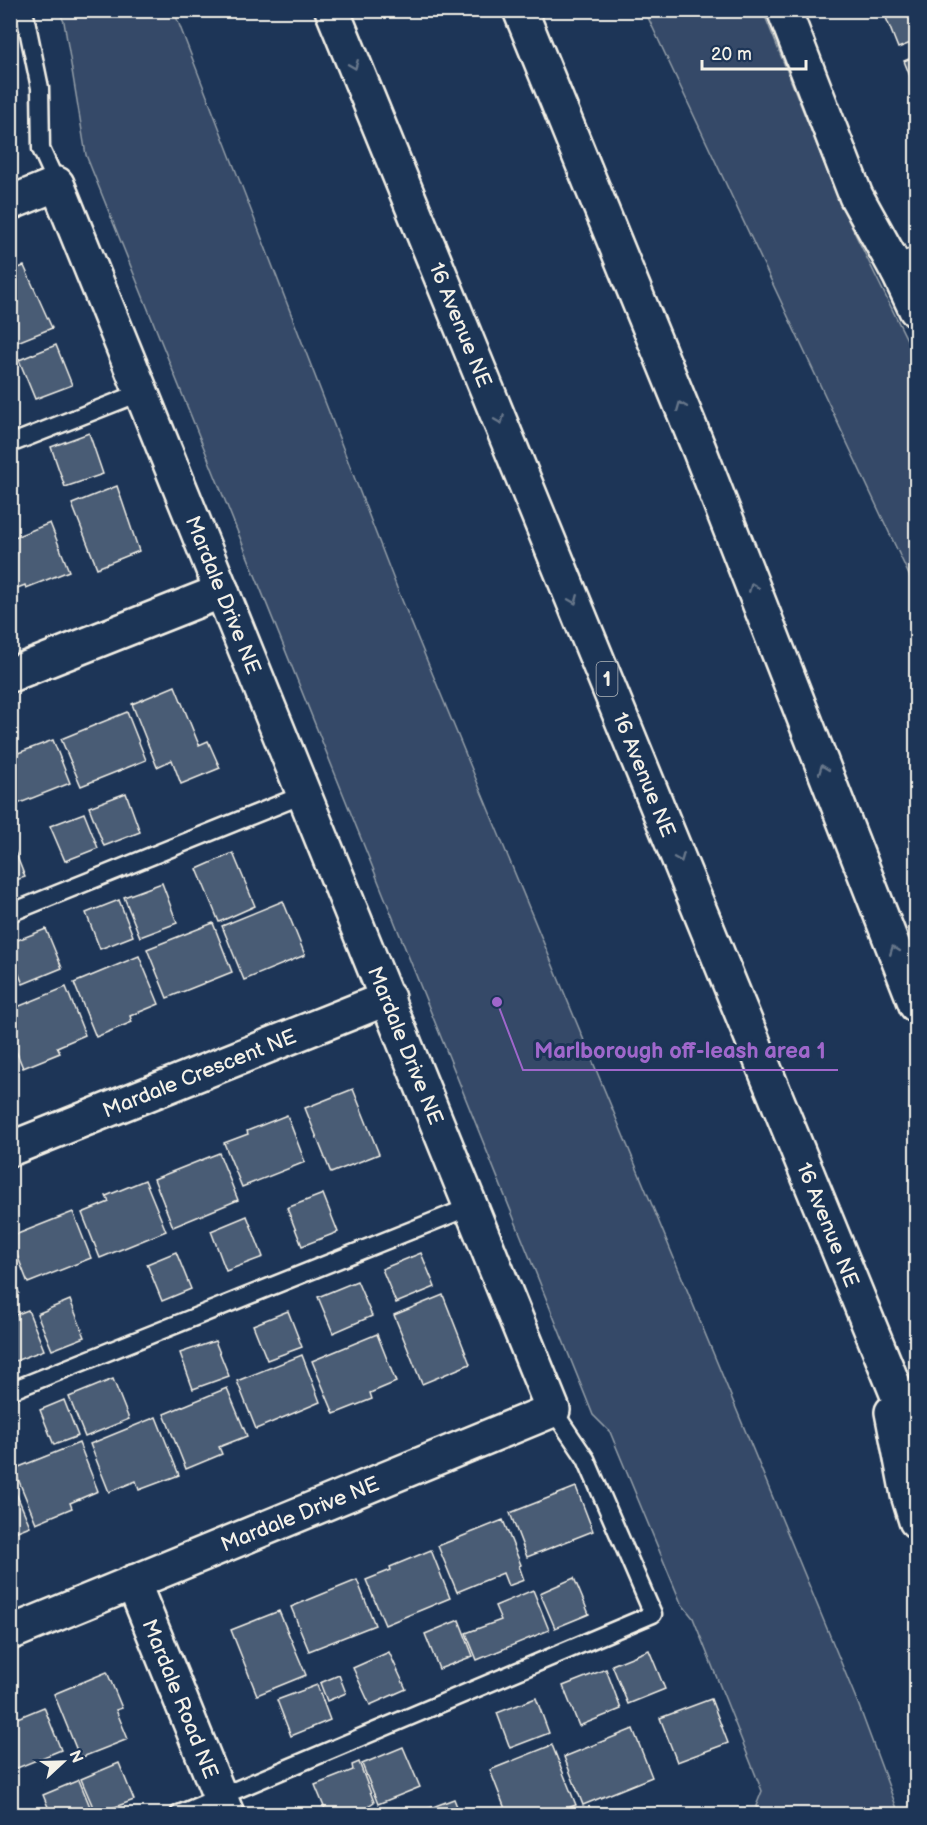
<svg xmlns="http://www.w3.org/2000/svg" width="927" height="1825" font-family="'Balsamiq Sans',sans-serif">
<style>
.green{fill:#354a67;stroke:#949ea8;stroke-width:1.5}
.building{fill:#485b74;stroke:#f4f1e8;stroke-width:1.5}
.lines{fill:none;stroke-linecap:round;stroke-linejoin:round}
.lane-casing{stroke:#f4f1e8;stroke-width:21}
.street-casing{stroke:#f4f1e8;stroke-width:38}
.highway-casing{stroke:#f4f1e8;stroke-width:38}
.lane{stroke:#1d3557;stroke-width:16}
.street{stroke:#1d3557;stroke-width:33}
.highway{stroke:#1d3557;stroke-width:33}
.oneway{stroke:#68778a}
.labels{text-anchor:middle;stroke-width:6;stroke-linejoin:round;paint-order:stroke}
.shield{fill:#1d3557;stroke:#b4b9bc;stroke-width:1.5}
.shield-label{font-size:20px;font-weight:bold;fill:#f4f1e8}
.street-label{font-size:21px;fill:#f4f1e8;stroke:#1d3557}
.leader{fill:none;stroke:#9f67cb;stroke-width:2}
.callout-dot{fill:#9f67cb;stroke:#1d3557;stroke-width:2}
.callout-label{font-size:22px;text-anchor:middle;font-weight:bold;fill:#9f67cb;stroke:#1d3557;stroke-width:6;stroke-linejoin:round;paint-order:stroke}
</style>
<rect width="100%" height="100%" fill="#1d3557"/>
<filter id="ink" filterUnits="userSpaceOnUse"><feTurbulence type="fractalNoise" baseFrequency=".0167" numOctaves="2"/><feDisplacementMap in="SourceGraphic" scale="12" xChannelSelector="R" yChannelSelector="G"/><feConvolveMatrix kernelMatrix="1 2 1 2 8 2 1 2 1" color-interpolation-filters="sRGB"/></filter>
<g filter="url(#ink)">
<g class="green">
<polygon points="59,11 174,11 397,588 859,1706 899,1814 759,1814 756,1806 762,1791 693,1618 681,1603 610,1432 593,1415 86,155 64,22"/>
<polygon points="645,11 763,11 840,203 916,358 916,590"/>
</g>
<g class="building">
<polygon points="883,10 916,10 916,41 898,48"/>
<polygon points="916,56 916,91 904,61"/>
<polygon points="24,266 52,328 10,345 10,271"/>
<polygon points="56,345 72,385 35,399 19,360"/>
<polygon points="89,433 103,474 65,487 51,447"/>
<polygon points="117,486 139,551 97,568 72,504"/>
<polygon points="50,523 69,571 26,588 25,585 10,591 10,539"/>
<polygon points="175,686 199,745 208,741 220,768 181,784 172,760 157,767 132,704"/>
<polygon points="127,712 146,760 81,786 61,739"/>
<polygon points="53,740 70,783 10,807 10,756"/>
<polygon points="126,793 140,832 104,846 89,807"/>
<polygon points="84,813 98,848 65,861 50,826"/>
<polygon points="10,839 25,877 10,882"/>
<polygon points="233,853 255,906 219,922 197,869"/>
<polygon points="162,883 177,923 140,937 124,897"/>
<polygon points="119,900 133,936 100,949 86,913"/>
<polygon points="283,901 305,955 244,980 222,926"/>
<polygon points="213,923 232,972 167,998 147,949"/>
<polygon points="46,929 62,968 23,984 10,953 10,943"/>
<polygon points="139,956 159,1004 130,1016 132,1022 96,1037 74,983"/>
<polygon points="66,987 85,1035 57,1047 60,1053 23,1068 10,1036 10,1010"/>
<polygon points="353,1089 379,1154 331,1173 305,1108"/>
<polygon points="287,1115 305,1162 242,1187 224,1143 248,1134 247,1131"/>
<polygon points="219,1153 238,1200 173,1227 154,1179"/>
<polygon points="145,1180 166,1231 100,1258 82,1213 109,1202 106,1196"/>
<polygon points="323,1194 338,1232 302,1246 287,1208"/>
<polygon points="73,1212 91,1258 28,1283 10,1237"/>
<polygon points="247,1216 263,1257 226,1271 211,1231"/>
<polygon points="176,1252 191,1289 162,1301 147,1264"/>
<polygon points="421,1253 435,1287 396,1303 382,1269"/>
<polygon points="10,1272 19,1293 10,1297"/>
<polygon points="357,1281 372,1316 333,1333 318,1297"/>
<polygon points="443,1295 470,1364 422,1384 394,1315"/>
<polygon points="70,1300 85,1337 52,1350 37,1314"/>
<polygon points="28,1310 44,1350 10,1363 10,1317"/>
<polygon points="288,1311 302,1347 267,1360 253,1325"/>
<polygon points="377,1334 396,1382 370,1393 372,1399 334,1414 312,1361"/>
<polygon points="215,1341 229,1376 193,1389 180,1353"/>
<polygon points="302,1355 320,1402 256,1429 237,1381"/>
<polygon points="113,1379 129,1419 85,1437 69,1397"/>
<polygon points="227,1388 247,1436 219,1447 222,1454 186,1469 164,1414"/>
<polygon points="64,1400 78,1436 54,1445 40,1410"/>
<polygon points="156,1417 179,1475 139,1490 136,1481 109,1492 90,1444"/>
<polygon points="79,1443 98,1491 70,1503 72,1508 36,1523 14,1469"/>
<polygon points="10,1479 30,1526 10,1534"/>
<polygon points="576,1487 593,1531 527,1557 510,1513"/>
<polygon points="503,1520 521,1565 519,1566 524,1580 508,1586 503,1573 457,1592 438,1546"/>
<polygon points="431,1550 450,1598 385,1625 366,1580 391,1570 390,1567"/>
<polygon points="574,1578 589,1614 555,1628 540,1593"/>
<polygon points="357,1580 375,1625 309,1651 291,1607"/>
<polygon points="533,1590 549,1630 477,1660 466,1633 501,1620 495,1606"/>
<polygon points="279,1611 306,1675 257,1695 231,1630"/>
<polygon points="459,1620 473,1656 439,1669 425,1634"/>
<polygon points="649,1650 665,1689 628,1704 612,1665"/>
<polygon points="389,1652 406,1689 370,1705 353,1668"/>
<polygon points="606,1669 621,1709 579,1726 563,1686"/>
<polygon points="107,1672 122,1708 116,1710 128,1739 80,1758 54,1694"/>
<polygon points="339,1675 346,1693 327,1701 320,1683"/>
<polygon points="317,1685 330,1720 291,1736 277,1700"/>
<polygon points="536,1698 549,1733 510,1748 497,1713"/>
<polygon points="711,1699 728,1743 677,1762 660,1718"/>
<polygon points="44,1707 61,1750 10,1771 10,1721"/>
<polygon points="633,1729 652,1777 583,1805 564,1757"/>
<polygon points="552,1745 576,1805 551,1814 507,1814 490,1770"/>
<polygon points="403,1747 420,1787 378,1804 362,1764"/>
<polygon points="359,1762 374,1802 368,1806 372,1814 327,1814 315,1785 353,1770 352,1765"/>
<polygon points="119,1763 134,1800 96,1814 81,1779"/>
<polygon points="79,1780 93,1814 51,1814 43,1795"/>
<polygon points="454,1799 460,1814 414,1814"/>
</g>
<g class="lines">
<defs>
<g id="lane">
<polyline points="24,10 40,88 41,149 57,184"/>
<polyline points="10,444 142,392"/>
<polyline points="10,913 305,794"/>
<polyline points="10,1391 472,1206"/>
<polyline points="179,1814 653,1614 586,1459 553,1410"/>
</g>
<g id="street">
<polyline points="784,10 856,196 898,272"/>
<path id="s1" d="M10,203L57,184L553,1410L10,1633"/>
<polyline points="916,265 898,272 916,310"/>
<polyline points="10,675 222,591"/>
<path id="s2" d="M10,1149L388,998"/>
<path id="s3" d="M133,1582L227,1814"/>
</g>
<g id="highway">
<path id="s4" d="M332,10L916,1440"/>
<polyline points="520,10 699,449 916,1005"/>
<polyline points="892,1412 908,1495 916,1521"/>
</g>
</defs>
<use href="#lane" class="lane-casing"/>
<use href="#street" class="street-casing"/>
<use href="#highway" class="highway-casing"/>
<use href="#lane" class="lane"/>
<use href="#street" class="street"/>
<use href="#highway" class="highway"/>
</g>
<defs><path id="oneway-chevron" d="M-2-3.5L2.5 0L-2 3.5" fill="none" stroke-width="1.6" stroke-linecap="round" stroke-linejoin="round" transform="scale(1.5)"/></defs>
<g class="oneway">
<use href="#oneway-chevron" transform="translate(354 65) rotate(68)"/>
<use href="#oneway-chevron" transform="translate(681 406) rotate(-112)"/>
<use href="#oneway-chevron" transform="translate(500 420) rotate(68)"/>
<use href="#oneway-chevron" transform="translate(753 587) rotate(-111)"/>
<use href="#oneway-chevron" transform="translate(574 600) rotate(68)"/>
<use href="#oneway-chevron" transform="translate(823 769) rotate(-111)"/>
<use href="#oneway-chevron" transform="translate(680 858) rotate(68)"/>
<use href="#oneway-chevron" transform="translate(894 950) rotate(-111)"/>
</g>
</g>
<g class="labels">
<rect class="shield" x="596.5" y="662" width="21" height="34" rx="4.5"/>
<g class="shield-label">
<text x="607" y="686">1</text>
</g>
<g class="street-label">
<text dy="7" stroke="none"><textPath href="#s4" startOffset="340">16 Avenue NE</textPath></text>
<text dy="7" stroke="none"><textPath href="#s1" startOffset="494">Mardale Drive NE</textPath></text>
<text dy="7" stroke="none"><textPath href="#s4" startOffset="826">16 Avenue NE</textPath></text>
<text dy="7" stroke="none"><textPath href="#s1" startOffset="980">Mardale Drive NE</textPath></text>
<text dy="7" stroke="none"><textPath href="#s2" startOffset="204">Mardale Crescent NE</textPath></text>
<text dy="7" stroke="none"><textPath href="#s4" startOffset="1312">16 Avenue NE</textPath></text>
<text transform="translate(300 1514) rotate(-22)" y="7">Mardale Drive NE</text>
<text dy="7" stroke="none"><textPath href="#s3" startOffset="126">Mardale Road NE</textPath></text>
</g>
</g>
<path class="leader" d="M497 1002L523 1070H838"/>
<circle class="callout-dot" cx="497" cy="1002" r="6"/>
<g class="callout-label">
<text x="680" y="1058">Marlborough off-leash area 1</text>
</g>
<rect width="927" height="1825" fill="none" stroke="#1d3557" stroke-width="36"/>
<rect x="18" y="18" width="891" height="1789" fill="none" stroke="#f4f1e8" stroke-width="2" filter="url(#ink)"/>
<g transform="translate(63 1762) rotate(68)" stroke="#1d3557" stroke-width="4.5" paint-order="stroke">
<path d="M0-4.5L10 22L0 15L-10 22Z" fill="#f4f1e8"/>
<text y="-9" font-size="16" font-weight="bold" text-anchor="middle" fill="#f4f1e8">N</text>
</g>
<path d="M702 60v9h104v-9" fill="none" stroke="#f4f1e8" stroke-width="3"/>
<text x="711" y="60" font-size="18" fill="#f4f1e8" stroke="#1d3557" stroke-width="4.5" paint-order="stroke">20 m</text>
</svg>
